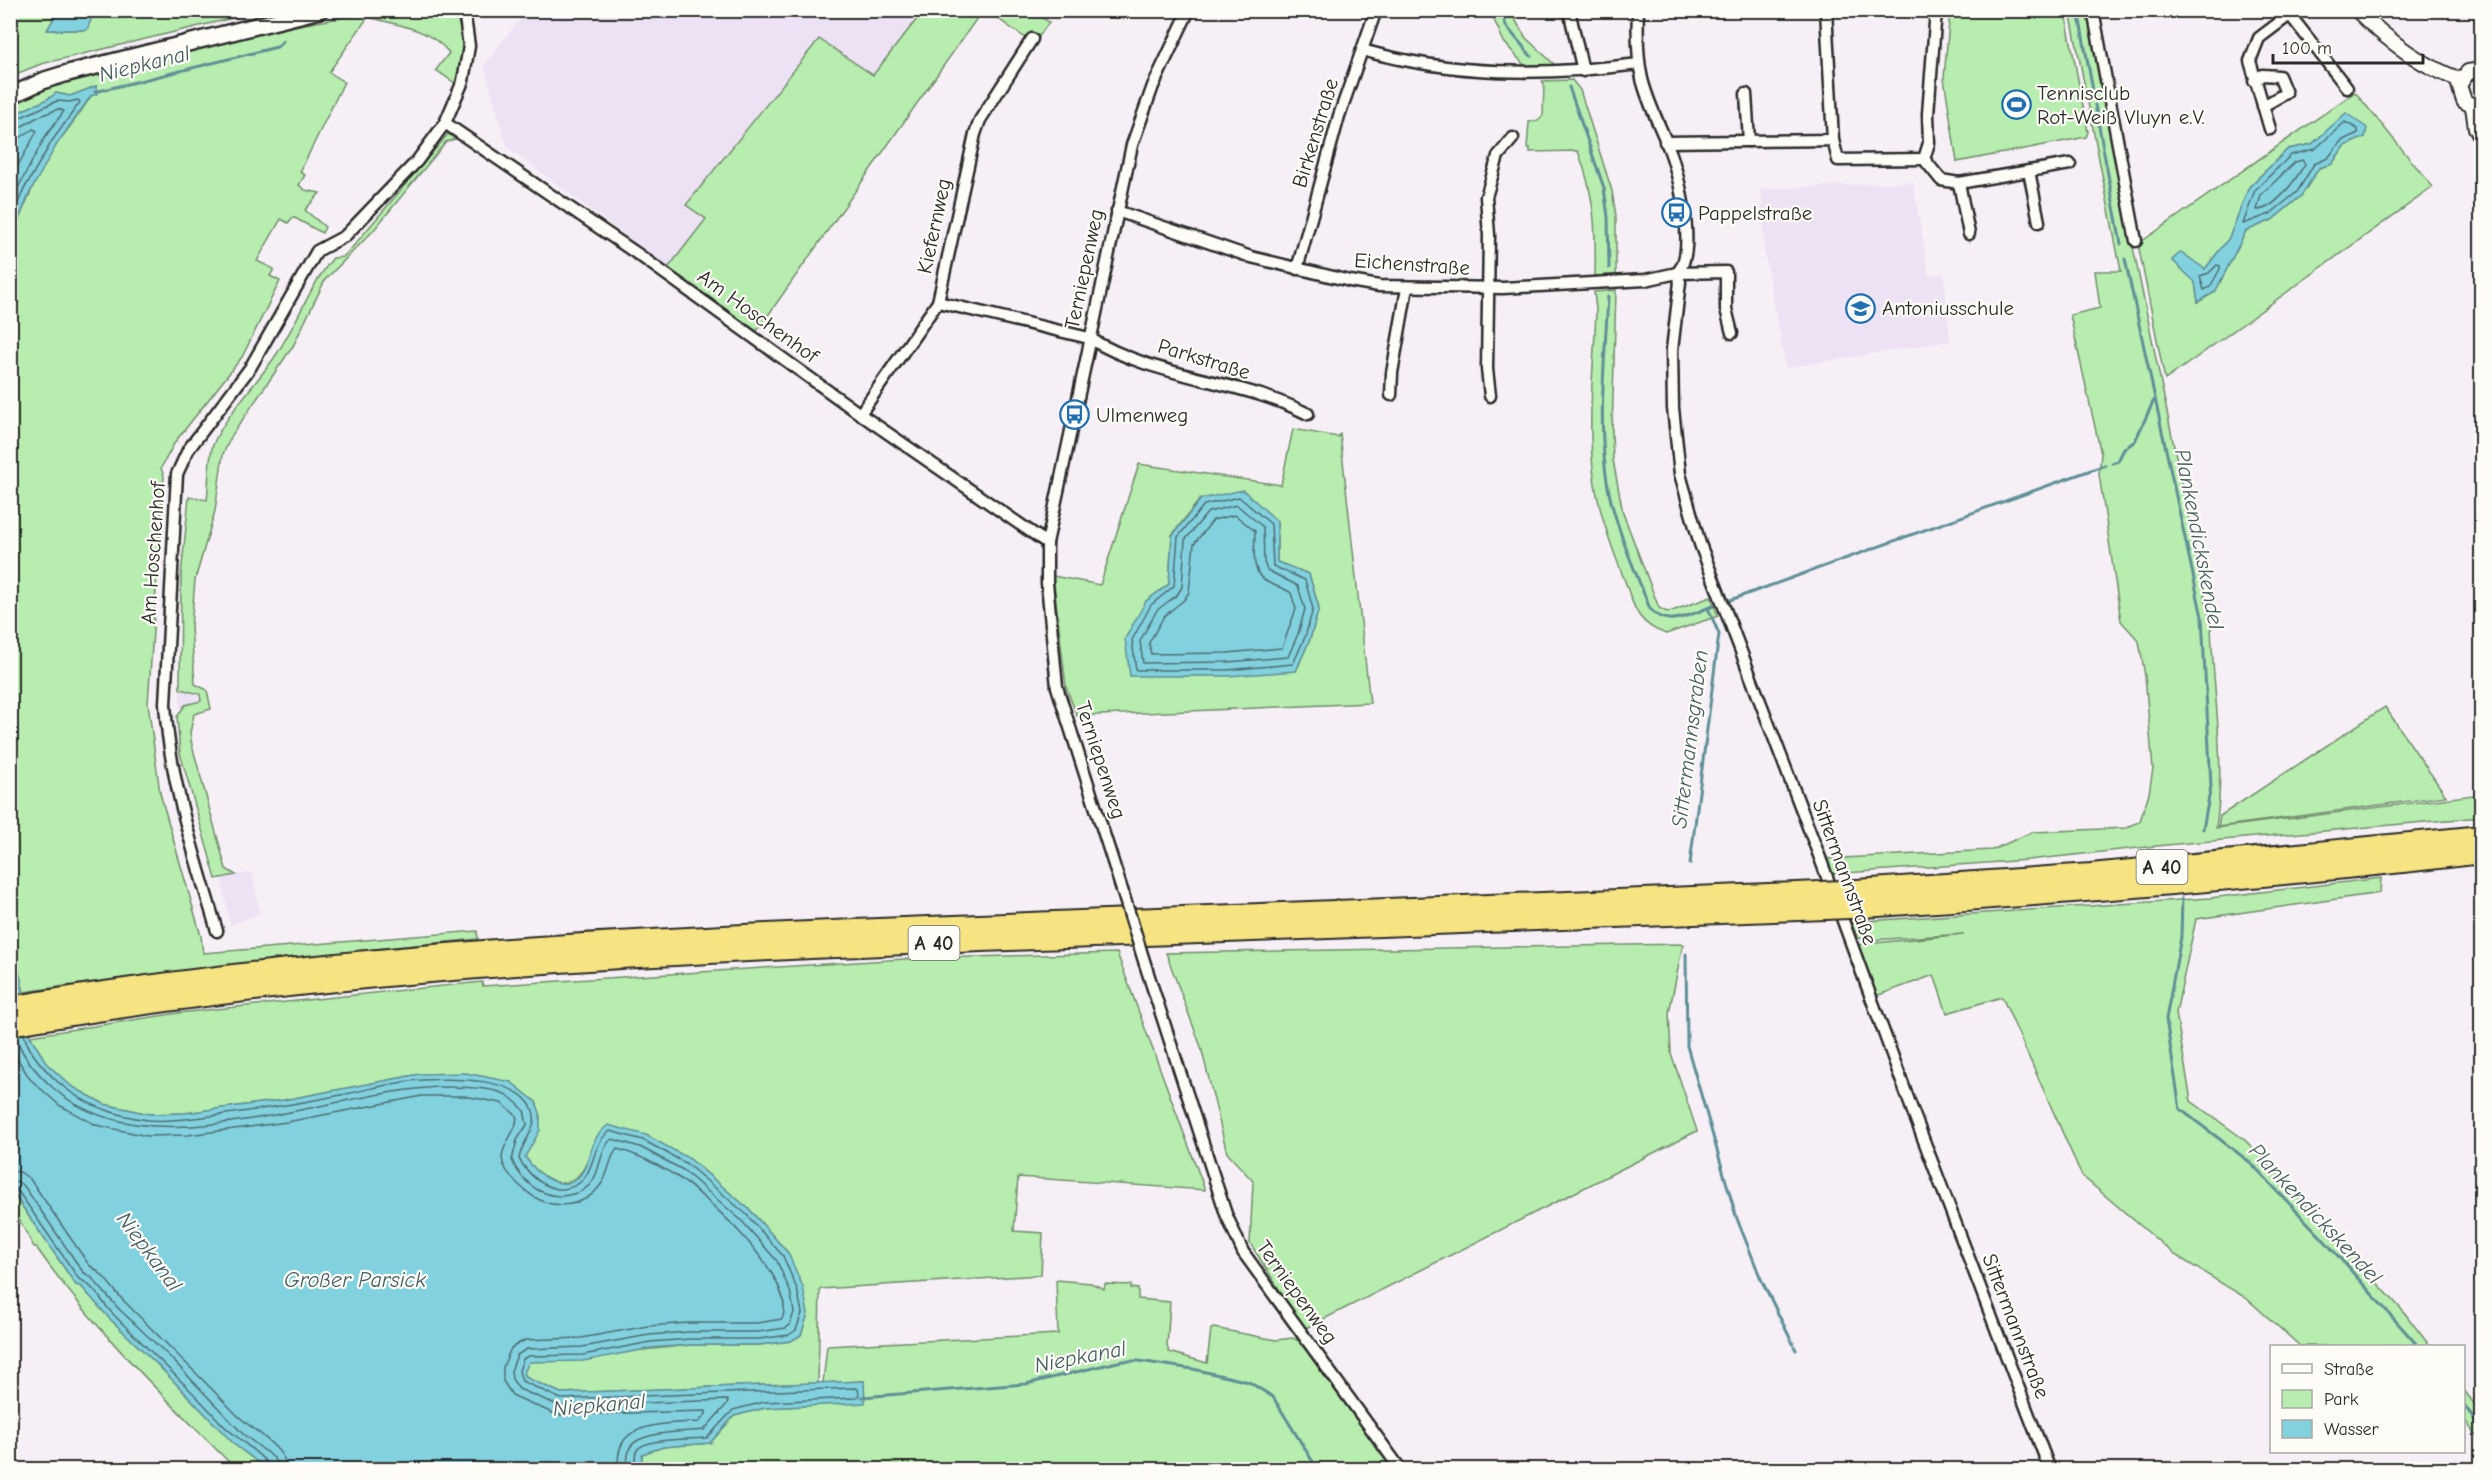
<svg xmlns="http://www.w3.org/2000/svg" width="2492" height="1480" font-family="'Comic Neue',sans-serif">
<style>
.built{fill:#ede2f4}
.green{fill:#b7edae;stroke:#718c6c;stroke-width:1.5;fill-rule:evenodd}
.water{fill:#82d1df;stroke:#5f8f97;stroke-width:1.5}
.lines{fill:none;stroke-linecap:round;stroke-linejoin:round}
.shore{stroke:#4e6d73;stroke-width:1.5}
.stream{stroke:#5f8f97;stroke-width:3}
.minor-casing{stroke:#2b2b2b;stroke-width:15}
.tertiary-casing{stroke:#2b2b2b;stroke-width:18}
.secondary-casing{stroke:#2b2b2b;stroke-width:20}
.motorway-casing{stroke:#2b2b2b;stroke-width:24}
.minor{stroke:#fdfcf7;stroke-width:10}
.tertiary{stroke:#fdfcf7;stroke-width:14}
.secondary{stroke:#fdfcf7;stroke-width:15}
.motorway{stroke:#f6e381;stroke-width:20}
.minor-bridge-casing{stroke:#2b2b2b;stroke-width:15;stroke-linecap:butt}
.motorway-bridge-casing{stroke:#2b2b2b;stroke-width:24;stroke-linecap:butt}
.minor-bridge{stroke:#fdfcf7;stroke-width:10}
.motorway-bridge{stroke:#f6e381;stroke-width:20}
.labels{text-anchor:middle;stroke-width:4.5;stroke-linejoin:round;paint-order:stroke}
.shield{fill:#fdfcf7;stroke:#6a6a68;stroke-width:1.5}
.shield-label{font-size:20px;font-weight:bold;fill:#2b2b2b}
.poi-label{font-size:21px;fill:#2b2b2b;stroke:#fdfcf7;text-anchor:start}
.street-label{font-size:21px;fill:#2b2b2b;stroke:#fdfcf7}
.water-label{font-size:22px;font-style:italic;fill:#455d61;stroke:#fdfcf7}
</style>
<rect width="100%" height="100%" fill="#f6f0f6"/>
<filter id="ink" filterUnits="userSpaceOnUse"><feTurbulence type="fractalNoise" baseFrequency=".0167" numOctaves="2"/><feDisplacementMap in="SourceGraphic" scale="12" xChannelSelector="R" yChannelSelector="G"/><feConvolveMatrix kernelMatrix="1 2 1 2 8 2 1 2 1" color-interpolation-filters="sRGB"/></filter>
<g filter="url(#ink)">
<g class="built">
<polygon points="526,11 924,11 873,75 819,40 686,204 706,219 668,268 507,147 484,65"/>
<polygon points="1913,182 1929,275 1944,273 1950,341 1786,368 1765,256 1761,189"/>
<polygon points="180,689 200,694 201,701 185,705 180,709"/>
<polygon points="252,872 260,913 230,925 221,878"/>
</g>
<g class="green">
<polygon points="924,10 982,11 757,331 668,268 706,219 686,205 819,39 873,75"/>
<polygon points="14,11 58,11 48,30 86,30 94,11 262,11 41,64 11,76 11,14"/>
<path d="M380,11H455L463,38L459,86L436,70L449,53C430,28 397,25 368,17L329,72L344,82L300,172L305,175L299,185L305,190L320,193L305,210L325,227L322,233L293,217L288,223L281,219L257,261L274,269L270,276L280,281L242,357L175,442L161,468L164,476L148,703L160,793L201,936L203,953L477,931L478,939C326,953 175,970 24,992L14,954L11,949V239C24,207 37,173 57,144C71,124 86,108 96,86L70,96L56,93C43,105 24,106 11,118V104L35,90L72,78L288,26L289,27Z"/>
<polygon points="987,11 1032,11 1049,22 1034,44"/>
<polygon points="1490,11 1510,11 1526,38 1555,65 1525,66 1504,42"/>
<polygon points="1950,11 2065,11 2088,132 2086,137 1957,162 1944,78"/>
<path d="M2070,11H2088L2104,106L2211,626C2213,692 2226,761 2216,828L2481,794V817L2166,845L2028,860L1831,874L1825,859L1992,850L2032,832L2127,828L2140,821L2149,793L2153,769L2145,676L2139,641L2121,621L2099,474L2101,454L2070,315L2100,308L2095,271H2121Z"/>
<path d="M1572,80L1580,90L1612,191L1616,216V275L1595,276C1596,228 1595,196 1578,151L1530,152V148H1527L1529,122L1539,120L1543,115L1544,84L1542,81Z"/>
<path d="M2355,92L2433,187L2165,380L2138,244ZM2346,114L2365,137L2344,146L2332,164L2319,168L2301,196L2272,220L2246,231L2215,292L2198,302L2195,282L2229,238L2249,187L2288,149L2312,144Z"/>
<path d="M448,134L455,139L446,142L373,231L325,280L293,346L232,435L223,454L215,511L195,580L191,627L195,684L207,690L211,709L194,714L190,733L192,745L226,869L236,875L216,879L180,753L177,717L185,705L201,701L200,694L180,689L181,576L189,497L207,500C209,483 208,461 213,445C222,420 258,381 274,358C296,326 309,287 333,258L343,257L351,249Z"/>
<path d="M1616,290L1612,432L1613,460L1623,513L1659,608L1667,612L1672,611L1711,597L1718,616L1666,634C1634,623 1634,604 1623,576C1611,546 1600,515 1595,484C1586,427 1594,367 1596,310L1594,292Z"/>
<path d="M1293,429L1338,437L1340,434L1370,703L1077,716L1066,687L1053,576L1100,585L1139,464L1281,485ZM1200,499L1277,521V562L1309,574L1319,608L1310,639L1296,671L1146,601L1169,584L1172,535Z"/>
<polygon points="2385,707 2446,796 2218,827 2220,816"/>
<polygon points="2381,878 2380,893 2196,919 2176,1013 2191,1101 2245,1140 2287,1184 2403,1311 2430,1346 2300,1346 2246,1298 2175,1255 2082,1176 2002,997 1947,1013 1934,975 1876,996 1855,945 1964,934 1871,940 1858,938 1851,922 2210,898"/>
<polygon points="1683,944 1669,1013 1671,1053 1697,1131 1304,1329 1250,1243 1253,1181 1227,1153 1201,1047 1166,953"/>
<path d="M1117,953L1205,1190L1018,1177L1014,1231L1043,1233L1041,1275L820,1289L818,1383L561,1393L527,1378L524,1373L528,1362L691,1345H759L791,1341L801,1335L808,1313L788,1253L750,1210L690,1159L589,1157C574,1197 545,1185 525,1157C534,1134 545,1129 536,1102L420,1074L284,1100L185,1113L149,1114L104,1104L71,1086L47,1064L30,1036L178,1013L482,982L483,986L904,959Z"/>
<path d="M11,1190L76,1285L81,1286L109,1318L159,1366L235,1445L267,1469H236C166,1399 93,1329 36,1247H34L11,1205Z"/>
<polygon points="1056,1280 1091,1283 1104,1289 1105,1284 1131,1285 1131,1288 1138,1289 1138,1299 1170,1302 1167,1346 1169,1352 1207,1363 1211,1329 1214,1328 1276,1340 1293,1338 1307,1345 1397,1470 641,1470 642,1454 663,1447 710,1443 734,1416 765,1408 801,1406 864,1381 823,1383 827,1346 1058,1334"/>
<polygon points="2464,1390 2481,1413 2481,1443 2464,1419"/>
</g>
<g class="water">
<polygon points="58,11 58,10 94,11 87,30 47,30"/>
<path d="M96,86L97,94L91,96L57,144L29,194L11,239V118C24,106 43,105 56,93L70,96Z"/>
<polygon points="2346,113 2367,128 2365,137 2344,146 2332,164 2319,168 2301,196 2272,220 2246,231 2215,292 2198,302 2195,282 2172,260 2181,252 2205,269 2229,238 2249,187 2288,149 2312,144"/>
<polygon points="1243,490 1277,521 1277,562 1309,574 1319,608 1310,639 1296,671 1228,676 1130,676 1125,639 1146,601 1169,584 1172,536 1201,499"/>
<path d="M10,949L14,954L21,980L30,1036L47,1064L71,1086L104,1104L149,1114L185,1113L284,1100L420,1074L466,1073L511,1082L536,1102L540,1113V1130L525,1157C538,1175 568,1199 584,1169C594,1150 589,1140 608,1125L646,1135L690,1159L750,1210L788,1253L803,1287L808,1314L801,1335L791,1341L759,1345H690L651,1348L583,1361L529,1362L524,1373L527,1378L561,1393L864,1381L865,1403L765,1408L734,1416L710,1443L663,1447L642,1454L641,1469H267L235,1445L159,1366L109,1318L81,1286L76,1285L11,1190Z"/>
</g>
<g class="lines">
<g class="shore">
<polyline points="10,122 57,101 69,102 78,100 80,102 52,141 23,191 10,223"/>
<polygon points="2345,122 2358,129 2358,133 2341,141 2328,158 2314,164 2297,192 2270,214 2243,224 2255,190 2291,155 2315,149"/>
<polyline points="10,130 17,129 38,117 58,109 64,111 45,137 10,203"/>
<polyline points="10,139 21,137 33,129 37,131 10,180"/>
<path d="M2302,160L2305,164C2296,179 2275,210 2257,210L2261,195L2295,162Z"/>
<polygon points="2217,265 2220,266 2220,269 2210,287 2204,290 2200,276 2209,273"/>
<polygon points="1239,497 1271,524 1273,566 1305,580 1313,609 1305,637 1293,664 1227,670 1136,670 1132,640 1151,605 1174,586 1178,537 1204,505"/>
<polygon points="1237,505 1263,527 1264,562 1267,570 1298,586 1305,609 1298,634 1288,657 1227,662 1143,663 1140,641 1157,610 1177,595 1182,587 1185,540 1208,512"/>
<path d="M1235,515L1255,531C1255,549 1249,574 1269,583C1277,587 1285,588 1291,593L1296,609L1282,648L1227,653L1151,654L1149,643L1164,616L1184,600L1189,592L1194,544L1213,520Z"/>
<path d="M24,1034C28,1052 44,1069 58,1082C82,1104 116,1116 148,1120C169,1122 191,1118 212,1116C257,1110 302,1103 346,1094C371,1089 397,1081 422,1080C452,1078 517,1077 532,1108C541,1128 521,1140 519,1159C527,1172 539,1184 554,1188C559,1190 562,1189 568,1188C598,1181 588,1146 610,1131L643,1140L687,1164L746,1214L783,1256L797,1289L802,1313L796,1330L789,1335L759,1339H690L650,1342L583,1355L528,1356L523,1359L519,1371L522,1381L561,1399L855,1388L858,1389L859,1395L856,1398L764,1402L733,1410L707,1438C693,1439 645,1438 637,1450C634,1455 635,1464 635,1470"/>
<path d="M16,1035C20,1055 38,1074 52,1087C149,1176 333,1087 448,1087C463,1087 494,1088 507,1095C513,1099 519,1105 524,1110L527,1125L517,1140L512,1160C517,1173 531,1189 545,1193C555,1197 562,1197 573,1194C605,1187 595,1151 612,1139L640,1147L683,1170L741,1220L777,1261L790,1291L794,1312L790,1325L786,1328L758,1332H689L649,1335L582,1347L527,1349L517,1355L511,1371L512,1379L519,1389L560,1406L728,1400L727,1404L704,1430C686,1432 642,1431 631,1446C627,1452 627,1462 627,1470"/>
<path d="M10,1047L30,1079L59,1105L96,1125L147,1136L188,1135L287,1122L422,1096H464L501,1103L516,1115C520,1129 502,1142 502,1158C503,1171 516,1183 526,1191C549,1211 584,1210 602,1183C609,1173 609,1158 617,1149C637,1154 658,1165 676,1176C706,1195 799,1280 782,1319L757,1323H689L648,1326L581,1338L525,1340L511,1348L503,1367V1381L512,1395L557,1415L706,1411V1414L699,1422C678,1423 635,1422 623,1442C618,1450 618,1460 618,1470"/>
<path d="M10,1171L20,1172L30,1179L89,1265C105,1274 114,1292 127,1304C163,1341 201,1377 236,1414C252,1430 286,1447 287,1470"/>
<polyline points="10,1180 18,1182 24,1186 83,1272 91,1277 119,1309 169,1356 243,1434 274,1458 278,1470"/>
<path d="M10,1188L18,1191L79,1279C93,1284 103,1304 114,1315C149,1351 188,1385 221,1423C231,1434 270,1460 271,1470"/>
</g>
<g class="stream">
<polyline points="1501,10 1506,26 1531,56"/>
<polyline points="2078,10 2094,96"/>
<polyline points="1569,87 1604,188 1608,217 1609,268"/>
<polyline points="95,92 277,47 283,41"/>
<polyline points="2095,105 2121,244"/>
<polyline points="2125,259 2202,617 2211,786 2203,829"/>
<path d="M1608,296C1605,360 1596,434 1610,497C1619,535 1636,573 1650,609C1667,628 1687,616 1708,608L1719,634L1690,864"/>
<polyline points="2112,463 2118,461 2124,449 2135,441 2154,400"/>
<polyline points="1708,608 2105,465"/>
<polyline points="2182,898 2181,937 2166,1019 2180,1109 2251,1163 2322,1238 2418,1346"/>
<polyline points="1686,954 1687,1046 1736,1216 1761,1279 1796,1350"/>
<polyline points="862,1397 1026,1384 1122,1361 1139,1361 1193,1369 1249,1382 1273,1397 1318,1470"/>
<polyline points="2464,1405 2482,1429"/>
</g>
<defs>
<g id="minor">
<polyline points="1569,10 1583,71"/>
<path d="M1638,10C1637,34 1637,57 1642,79C1649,107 1663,131 1672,157C1680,182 1697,253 1677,273"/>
<polyline points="1826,10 1833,140"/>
<polyline points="2093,10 2136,241"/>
<polyline points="2290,15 2347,88"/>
<path d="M1362,50C1455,76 1543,76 1639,64"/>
<polyline points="2254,81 2262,75 2279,76 2286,93 2263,106"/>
<polyline points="1746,94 1749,141"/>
<polyline points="445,123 639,255 860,414 1047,543"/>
<polyline points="2270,129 2250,61 2259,38 2296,10"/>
<polyline points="1665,142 1833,140 1838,160 1924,159"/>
<polyline points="1924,159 1941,180 1959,183 2070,164"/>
<polyline points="1924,159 1929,143 1928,114 1936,10"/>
<polyline points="2029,171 2039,222"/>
<polyline points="1959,183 1969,234"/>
<polyline points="1117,211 1251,257 1350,281 1379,286 1503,288 1645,280 1677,273 1726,272 1726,309 1732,333"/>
<polyline points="1297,269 1339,116 1376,10"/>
<polyline points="1677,273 1680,282 1672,350 1673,408 1680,474 1700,544 1820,858 1913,1112 2050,1470"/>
<path d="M938,302L1089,338C1156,379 1240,379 1308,414"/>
<polyline points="1391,395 1392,373 1407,288"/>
<polyline points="1490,396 1487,369 1489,235 1486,197 1498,156 1513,138"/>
<polyline points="860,414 938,302 975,134 980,120 1032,39"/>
<polyline points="1122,890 1057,687 1047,583 1047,543 1132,145 1153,86 1189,10"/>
<path d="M217,931C195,856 170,783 165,704L177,474L188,450L250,368L317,251L345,236L417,161L445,123L463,81L469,46L464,10"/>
<polyline points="1145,964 1226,1214 1243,1252 1401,1470"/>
</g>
<g id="tertiary">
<path d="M2357,10C2387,40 2420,66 2461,80"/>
<polyline points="2482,70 2468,72 2459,85 2464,101 2473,106 2482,106"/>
<polyline points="2473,106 2476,128 2482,139"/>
</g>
<polyline id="secondary" points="10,96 45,80 68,73 320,10"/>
<g id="motorway">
<polyline points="1842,891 2091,874 2482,836"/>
<path d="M1849,908C2060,894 2271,878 2482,853"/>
<path d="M10,1007C322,954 639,938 954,926C1243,914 1531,904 1820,892"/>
<path d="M10,1025C359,965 715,950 1067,938C1320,930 1573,921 1826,909"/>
</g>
</defs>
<use href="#minor" class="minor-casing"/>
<use href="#tertiary" class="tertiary-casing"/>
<use href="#secondary" class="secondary-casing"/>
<use href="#motorway" class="motorway-casing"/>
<use href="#minor" class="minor"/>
<use href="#tertiary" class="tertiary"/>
<use href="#secondary" class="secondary"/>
<use href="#motorway" class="motorway"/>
<defs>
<polyline id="minor-bridge" points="1122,890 1145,964"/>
<g id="motorway-bridge">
<polyline points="1820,892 1842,891"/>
<polyline points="1826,909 1849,908"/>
</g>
</defs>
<use href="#minor-bridge" class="minor-bridge-casing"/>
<use href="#motorway-bridge" class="motorway-bridge-casing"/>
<use href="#minor-bridge" class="minor-bridge"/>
<use href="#motorway-bridge" class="motorway-bridge"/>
</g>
</g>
<defs>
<symbol id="stadium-ring" viewBox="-11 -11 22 22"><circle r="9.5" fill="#fdfcf7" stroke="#1f6fb2" stroke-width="1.5"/><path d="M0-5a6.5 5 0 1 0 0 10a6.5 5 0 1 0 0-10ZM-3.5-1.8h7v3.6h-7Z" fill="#1f6fb2"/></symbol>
<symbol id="bus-ring" viewBox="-11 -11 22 22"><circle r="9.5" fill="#fdfcf7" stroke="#1f6fb2" stroke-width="1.5"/><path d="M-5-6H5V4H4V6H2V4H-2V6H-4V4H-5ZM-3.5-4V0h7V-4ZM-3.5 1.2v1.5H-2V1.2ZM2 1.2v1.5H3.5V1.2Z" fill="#1f6fb2"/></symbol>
<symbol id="school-ring" viewBox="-11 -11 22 22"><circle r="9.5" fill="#fdfcf7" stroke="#1f6fb2" stroke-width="1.5"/><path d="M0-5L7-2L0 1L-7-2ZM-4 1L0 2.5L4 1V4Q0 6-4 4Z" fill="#1f6fb2"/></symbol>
</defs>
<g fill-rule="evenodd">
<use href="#stadium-ring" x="2000" y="88" width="33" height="33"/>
<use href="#bus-ring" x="1660" y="196" width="33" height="33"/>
<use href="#school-ring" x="1844" y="292" width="33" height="33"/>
<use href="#bus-ring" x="1058" y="398" width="33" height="33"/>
</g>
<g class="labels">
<g class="shield">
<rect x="2136.5" y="850" width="51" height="34" rx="4.5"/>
<rect x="908.5" y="926" width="51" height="34" rx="4.5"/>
</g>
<g class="shield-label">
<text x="2162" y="874">A 40</text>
<text x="934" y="950">A 40</text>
</g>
<g class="poi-label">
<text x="2037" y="100">Tennisclub<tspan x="2037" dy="24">Rot-Weiß Vluyn e.V.</tspan></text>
<text x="1698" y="220">Pappelstraße</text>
<text x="1882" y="315">Antoniusschule</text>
<text x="1096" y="422">Ulmenweg</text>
</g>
<g class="street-label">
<text transform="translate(1315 133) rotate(-73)" y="7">Birkenstraße</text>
<text transform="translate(934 226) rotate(-78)" y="7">Kiefernweg</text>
<text transform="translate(1412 264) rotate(4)" y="7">Eichenstraße</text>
<text transform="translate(1084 269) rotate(-78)" y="7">Terniepenweg</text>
<text transform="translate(758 316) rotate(36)" y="7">Am Hoschenhof</text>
<text transform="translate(1204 359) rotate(17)" y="7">Parkstraße</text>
<text transform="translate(153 553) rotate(-86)" y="7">Am Hoschenhof</text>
<text transform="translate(1101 760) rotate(72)" y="7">Terniepenweg</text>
<text transform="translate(1845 872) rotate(70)" y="7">Sittermannstraße</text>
<text transform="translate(1297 1292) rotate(54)" y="7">Terniepenweg</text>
<text transform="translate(2016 1326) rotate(69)" y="7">Sittermannstraße</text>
</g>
<g class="water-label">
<text transform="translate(144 63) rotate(-14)" y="8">Niepkanal</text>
<text transform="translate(2200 539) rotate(79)" y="8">Plankendickskendel</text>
<text transform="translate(1689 739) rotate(-83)" y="8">Sittermannsgraben</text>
<text transform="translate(2316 1213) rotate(47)" y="8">Plankendickskendel</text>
<text transform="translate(150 1251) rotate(53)" y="8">Niepkanal</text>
<text x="355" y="1287">Großer Parsick</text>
<text transform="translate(1080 1356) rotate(-11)" y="8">Niepkanal</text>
<text transform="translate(599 1404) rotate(-5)" y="8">Niepkanal</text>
</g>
</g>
<rect width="2492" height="1480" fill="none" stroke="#fdfcf7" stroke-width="36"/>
<rect x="18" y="18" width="2456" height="1444" fill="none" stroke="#2b2b2b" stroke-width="2" filter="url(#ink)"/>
<rect x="2270" y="1345" width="195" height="108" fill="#fdfcf7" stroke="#a9a8a5" stroke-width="1.5"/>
<rect x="2282" y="1364" width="30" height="9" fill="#fdfcf7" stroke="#a9a8a5" stroke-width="1.5"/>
<text x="2324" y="1375" font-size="18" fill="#2b2b2b">Straße</text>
<rect x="2282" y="1390" width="30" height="18" fill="#b7edae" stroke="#a9a8a5" stroke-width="1.5"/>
<text x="2324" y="1405" font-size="18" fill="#2b2b2b">Park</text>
<rect x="2282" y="1420" width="30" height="18" fill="#82d1df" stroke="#a9a8a5" stroke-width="1.5"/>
<text x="2324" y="1435" font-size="18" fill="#2b2b2b">Wasser</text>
<path d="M2273 54v9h150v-9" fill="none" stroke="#2b2b2b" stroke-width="3"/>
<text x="2282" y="54" font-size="18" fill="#2b2b2b" stroke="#fdfcf7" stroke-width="4.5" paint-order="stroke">100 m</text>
</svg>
